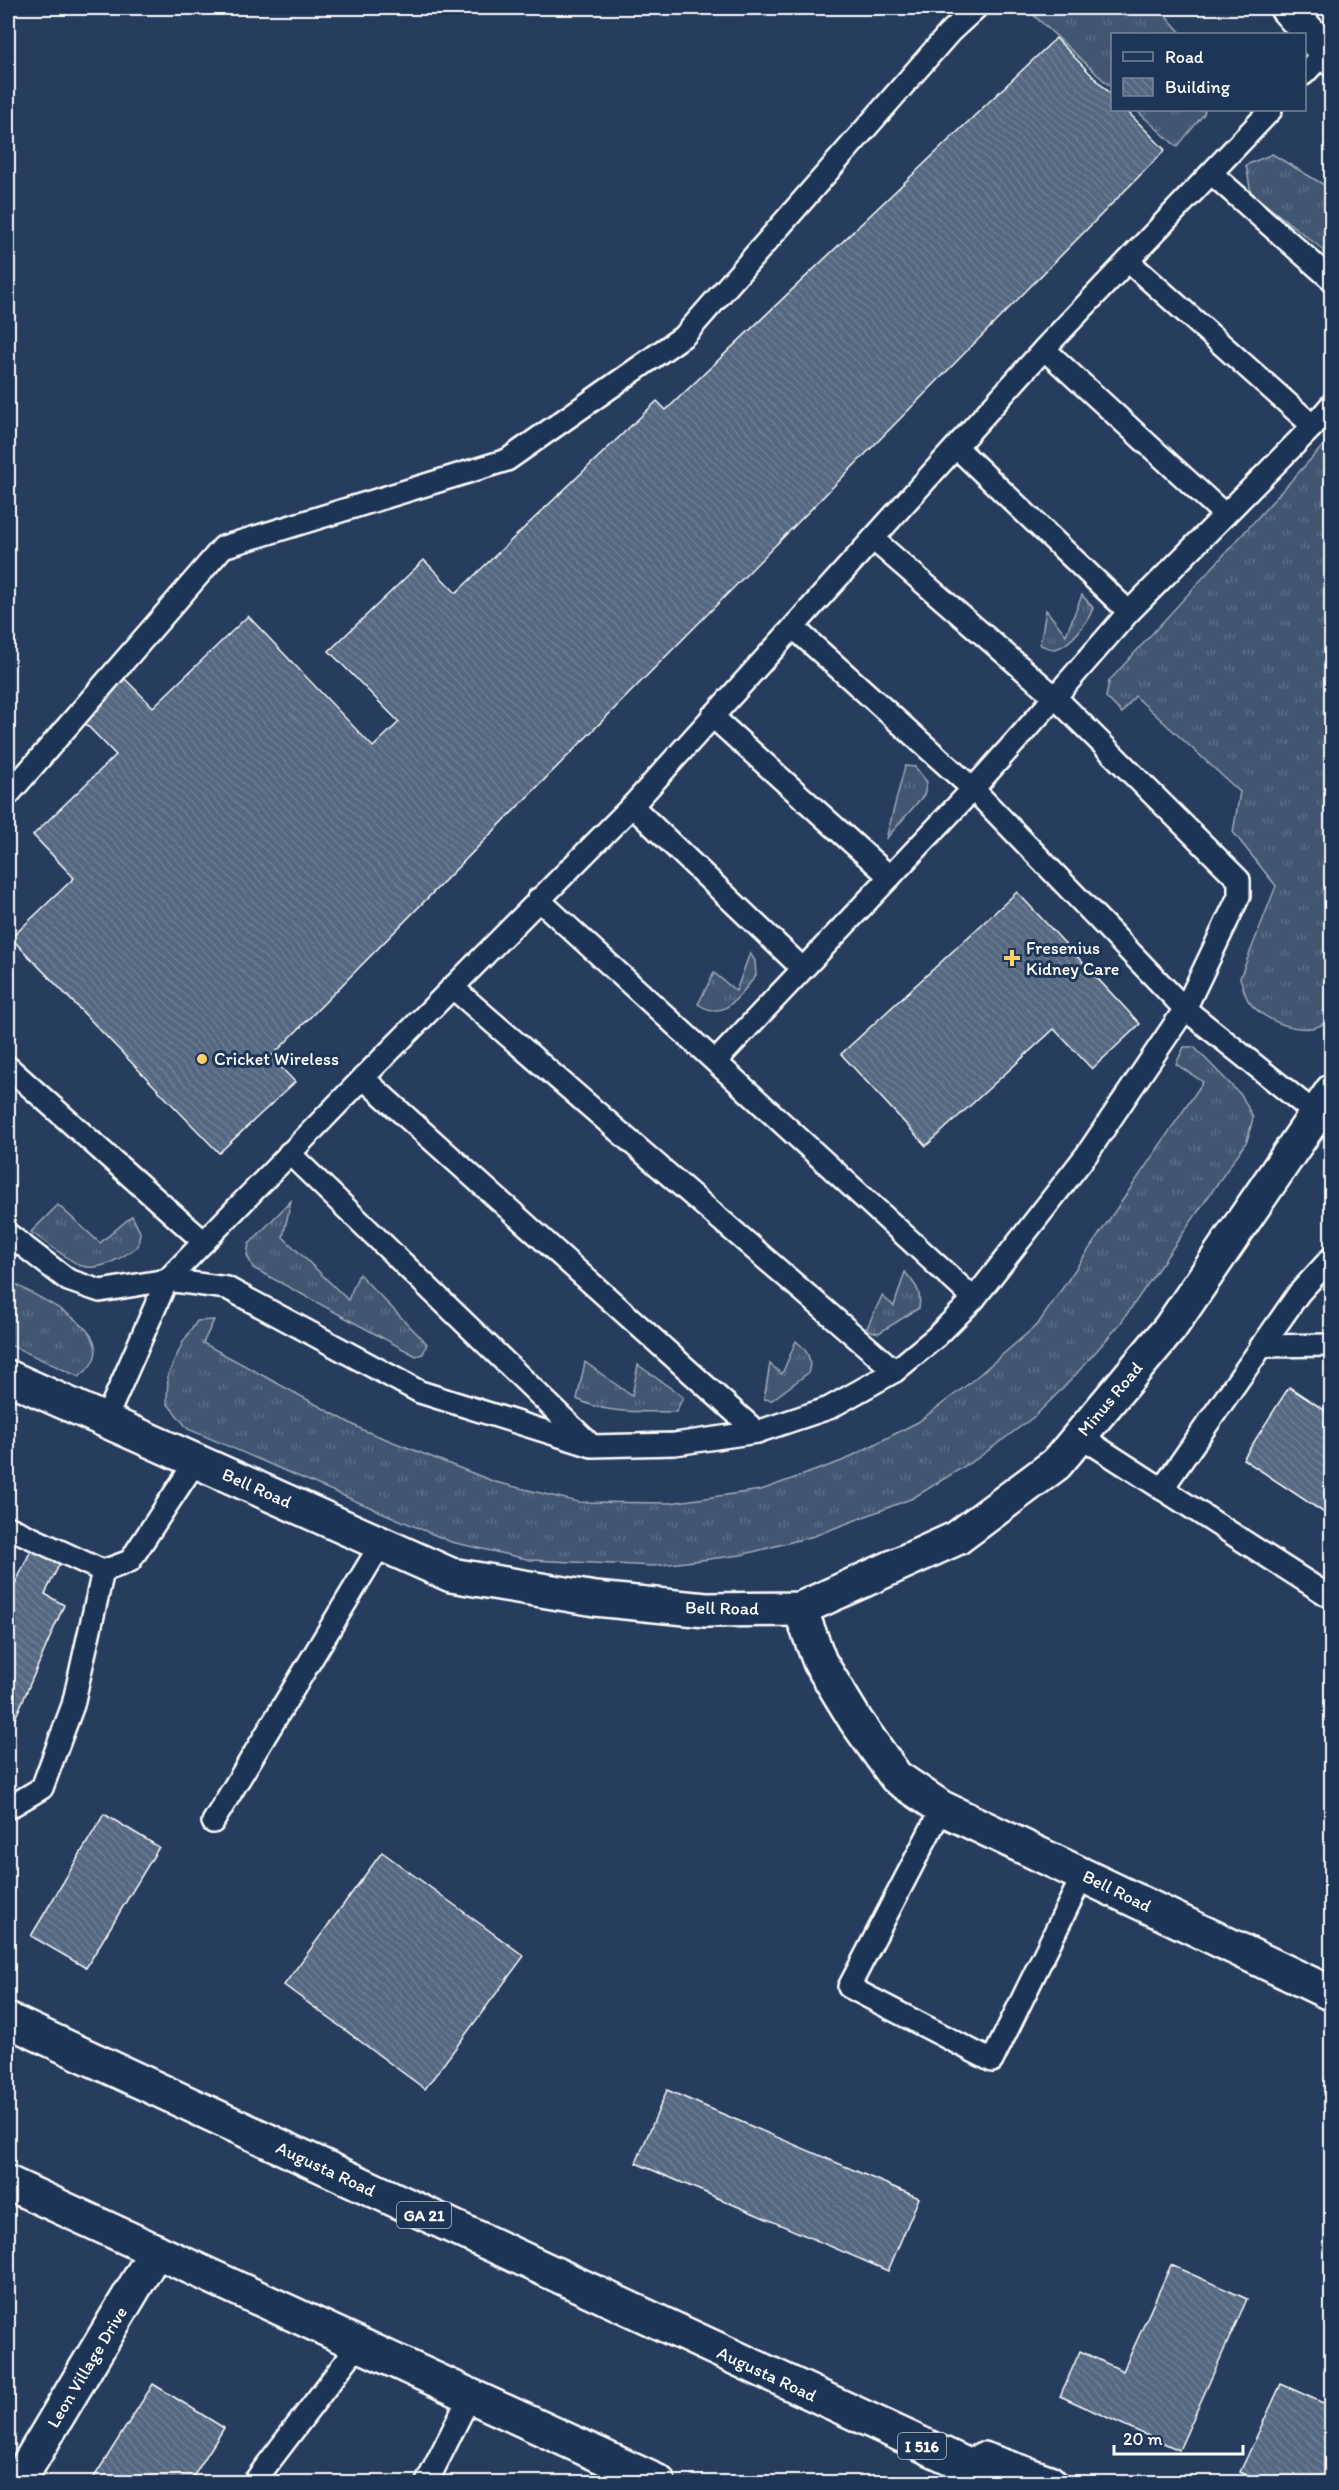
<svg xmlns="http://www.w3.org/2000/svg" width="1339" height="2490" font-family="Itim,sans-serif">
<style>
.grass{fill:url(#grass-tufts);stroke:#a0aab8;stroke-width:1.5}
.building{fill:url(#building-back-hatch);stroke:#fff;stroke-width:1.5}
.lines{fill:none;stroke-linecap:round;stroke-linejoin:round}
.lane-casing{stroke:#fff;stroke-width:26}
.street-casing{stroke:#fff;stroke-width:38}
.secondary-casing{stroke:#fff;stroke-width:38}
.primary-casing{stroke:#fff;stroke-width:38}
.highway-casing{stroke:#fff;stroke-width:38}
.lane{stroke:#1d3557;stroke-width:21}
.street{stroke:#1d3557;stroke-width:33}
.secondary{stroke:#1d3557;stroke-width:33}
.primary{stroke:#1d3557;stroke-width:33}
.highway{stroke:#1d3557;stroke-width:33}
.poi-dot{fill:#ffd166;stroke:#1d3557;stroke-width:2}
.labels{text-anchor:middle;stroke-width:6;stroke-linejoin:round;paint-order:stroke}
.shield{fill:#1d3557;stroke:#bbc2cd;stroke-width:1.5}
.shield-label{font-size:16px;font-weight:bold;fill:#fff}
.poi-label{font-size:18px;fill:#fff;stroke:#1d3557;text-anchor:start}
.street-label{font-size:18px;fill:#fff;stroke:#1d3557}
</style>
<defs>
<pattern id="grass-tufts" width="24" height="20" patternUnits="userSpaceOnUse" patternTransform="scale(1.5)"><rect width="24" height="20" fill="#425672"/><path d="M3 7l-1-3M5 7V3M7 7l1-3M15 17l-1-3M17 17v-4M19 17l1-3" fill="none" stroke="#5e6f87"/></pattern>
<pattern id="building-back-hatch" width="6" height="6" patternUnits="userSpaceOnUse" patternTransform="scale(1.5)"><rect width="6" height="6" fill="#556781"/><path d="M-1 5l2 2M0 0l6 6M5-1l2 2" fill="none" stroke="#6e7e94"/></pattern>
</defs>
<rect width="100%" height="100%" fill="#263d5e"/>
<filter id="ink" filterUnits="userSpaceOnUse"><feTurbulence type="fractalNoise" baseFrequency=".0167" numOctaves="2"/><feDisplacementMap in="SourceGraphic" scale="12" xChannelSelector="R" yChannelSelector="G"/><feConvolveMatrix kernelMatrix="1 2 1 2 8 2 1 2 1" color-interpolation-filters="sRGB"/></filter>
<g filter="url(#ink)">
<g class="grass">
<polygon points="1026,8 1159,8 1182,34 1112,34 1112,88"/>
<polygon points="1136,110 1205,110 1204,114 1177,147"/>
<polygon points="1272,154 1331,189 1331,256 1251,193 1246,165"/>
<path d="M1331,437L1332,1017C1312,1041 1263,1023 1248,1000C1244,994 1243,985 1240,978L1276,886L1233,832L1240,792L1135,696L1122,713L1106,697L1109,681Z"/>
<path d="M1082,595L1093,608C1088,622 1070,647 1054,649C1050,649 1044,646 1040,645L1046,610L1066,635Z"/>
<polygon points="905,766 915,767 927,782 924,795 886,839"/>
<path d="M750,953L755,961L756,976C739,995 725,1023 698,1004L714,973L736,991Z"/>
<polygon points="1184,1047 1194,1047 1242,1096 1253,1118 1247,1141 1120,1324 1070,1381 1035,1416 978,1458 913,1498 814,1536 741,1555 654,1566 531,1560 451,1542 188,1429 167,1403 168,1375 183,1342 197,1321 214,1320 203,1343 363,1430 495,1482 578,1502 670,1503 761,1490 842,1461 918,1422 967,1385 1038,1324 1203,1082 1176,1064"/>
<polygon points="291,1201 283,1237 348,1300 359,1274 427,1344 423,1354 416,1356 253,1268 247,1255 249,1244"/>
<path d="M58,1205L100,1243L132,1216L140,1232L138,1246C125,1256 100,1272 82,1266C70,1262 43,1240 31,1232Z"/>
<path d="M905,1272C915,1284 922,1291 919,1308L879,1333L866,1330L882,1296L894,1306Z"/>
<path d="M8,1279C36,1300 135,1333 79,1377L8,1344Z"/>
<path d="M796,1341C807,1350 813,1359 808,1373L772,1400L764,1399L770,1364L782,1374Z"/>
<path d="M585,1362L632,1396L638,1365L683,1397L676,1412C643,1411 607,1415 577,1399Z"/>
</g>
<g class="building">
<polygon points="1056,38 1112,96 1112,110 1126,110 1165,150 271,1057 295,1082 219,1153 11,938 74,878 33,835 116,755 80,718 123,677 153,707 248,616 373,747 399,722 329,651 424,560 456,593 657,401 666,410"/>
<polygon points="1017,892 1140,1024 1092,1069 1054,1029 926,1146 841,1054"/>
<polygon points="1289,1387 1332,1415 1332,1518 1243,1459"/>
<polygon points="32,1548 60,1563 45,1594 64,1605 8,1735 8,1578 16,1582"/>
<polygon points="104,1814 159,1847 86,1968 31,1936"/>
<polygon points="382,1852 524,1956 425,2089 284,1985"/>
<polygon points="667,2090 919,2198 888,2271 636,2163"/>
<polygon points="1171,2265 1247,2299 1179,2450 1060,2396 1080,2351 1123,2371"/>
<polygon points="153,2384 224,2428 190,2482 91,2482"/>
<polygon points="1281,2384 1332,2407 1332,2482 1263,2482 1240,2472"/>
</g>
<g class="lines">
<defs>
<g id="lane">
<polyline points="1304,74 1325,52"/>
<polyline points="1271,110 1211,173 1332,280"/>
<polyline points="1128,261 1313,426"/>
<polyline points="1044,349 1225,515"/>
<polyline points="956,447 1129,612"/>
<polyline points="794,628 973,789 1185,1009 1316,1114"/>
<polyline points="712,716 890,877"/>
<polyline points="8,795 223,547 507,460 685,335 950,32 976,8"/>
<polyline points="632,806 802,968"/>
<polyline points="538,899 974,1299"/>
<polyline points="452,987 895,1371"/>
<polyline points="716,1061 973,789 1055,697 873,539"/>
<polyline points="8,1067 204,1242"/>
<polyline points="363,1078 757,1432"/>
<polyline points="289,1153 589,1443"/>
<polyline points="8,1234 68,1280 100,1291 167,1280 363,1078 632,806 1044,349 1211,173"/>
<polyline points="1261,1346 1329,1345"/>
<polyline points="105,1421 167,1280 227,1288 420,1392 592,1446 675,1444 757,1432 829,1408 895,1371 936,1337 974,1299 1087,1154 1185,1009 1239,896 1239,880 1055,697 1129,612 1313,426 1332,404"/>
<polyline points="1080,1436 1332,1598"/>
<polyline points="1162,1489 1299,1293 1332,1257"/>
<polyline points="8,1527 103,1571 130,1561 196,1461"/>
<polyline points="8,1808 42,1788 73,1705 103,1571"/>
<polyline points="942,1808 849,1987 992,2061 1083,1875"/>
<polyline points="213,1822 381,1544"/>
<polyline points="254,2482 359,2344"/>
<polyline points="427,2482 470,2396"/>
</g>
<g id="street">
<polyline points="800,1609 820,1662 856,1721 896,1777 942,1808 1332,1994"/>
<polyline points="18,2482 156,2251"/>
</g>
<polyline id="secondary" points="8,1377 451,1575 595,1599 706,1610 800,1609 957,1538 1056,1464 1170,1328 1332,1091"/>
<polyline id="primary" points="1287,8 1332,59"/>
<g id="highway">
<polyline points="8,2020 1003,2482"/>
<polyline points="8,2183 658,2482"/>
<polyline points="983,2459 1049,2482"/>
</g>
</defs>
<use href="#lane" class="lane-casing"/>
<use href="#street" class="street-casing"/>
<use href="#secondary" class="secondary-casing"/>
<use href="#primary" class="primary-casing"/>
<use href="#highway" class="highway-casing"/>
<use href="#lane" class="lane"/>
<use href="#street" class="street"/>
<use href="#secondary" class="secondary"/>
<use href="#primary" class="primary"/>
<use href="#highway" class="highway"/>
</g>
</g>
<g class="poi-dot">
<path d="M1009 949h6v6h6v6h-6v6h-6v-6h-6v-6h6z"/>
<circle cx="202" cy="1059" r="6"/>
</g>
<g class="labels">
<g class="shield">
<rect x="397" y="2202" width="54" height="26" rx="4.5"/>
<rect x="898" y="2433" width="48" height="26" rx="4.5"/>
</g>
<g class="shield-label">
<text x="424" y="2221">GA 21</text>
<text x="922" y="2452">I 516</text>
</g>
<g class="poi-label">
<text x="1026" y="954">Fresenius<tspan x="1026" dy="21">Kidney Care</tspan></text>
<text x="214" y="1065">Cricket Wireless</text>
</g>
<g class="street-label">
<text transform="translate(1110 1399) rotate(-50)" y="6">Minus Road</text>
<text transform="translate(257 1488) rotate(24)" y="6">Bell Road</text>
<text transform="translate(722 1608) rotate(1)" y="6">Bell Road</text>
<text transform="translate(1117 1891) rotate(26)" y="6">Bell Road</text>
<text transform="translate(326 2169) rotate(25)" y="6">Augusta Road</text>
<text transform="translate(87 2367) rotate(-59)" y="6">Leon Village Drive</text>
<text transform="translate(767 2374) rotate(25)" y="6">Augusta Road</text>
</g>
</g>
<rect width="1339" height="2490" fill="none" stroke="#1d3557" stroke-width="30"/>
<rect x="15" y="15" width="1309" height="2460" fill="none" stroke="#fff" stroke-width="2" filter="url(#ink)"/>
<rect x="1111" y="33" width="195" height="78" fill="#1d3557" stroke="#77869a" stroke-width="1.5"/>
<rect x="1123" y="52" width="30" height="9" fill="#1d3557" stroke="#77869a" stroke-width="1.5"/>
<text x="1165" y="63" font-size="18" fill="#ffffff">Road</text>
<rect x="1123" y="78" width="30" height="18" fill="url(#building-back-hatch)" stroke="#77869a" stroke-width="1.5"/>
<text x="1165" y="93" font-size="18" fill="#ffffff">Building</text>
<path d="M1114 2445v9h129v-9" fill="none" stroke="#ffffff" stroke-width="3"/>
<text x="1123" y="2445" font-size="18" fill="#ffffff" stroke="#1d3557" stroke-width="4.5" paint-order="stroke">20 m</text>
</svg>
